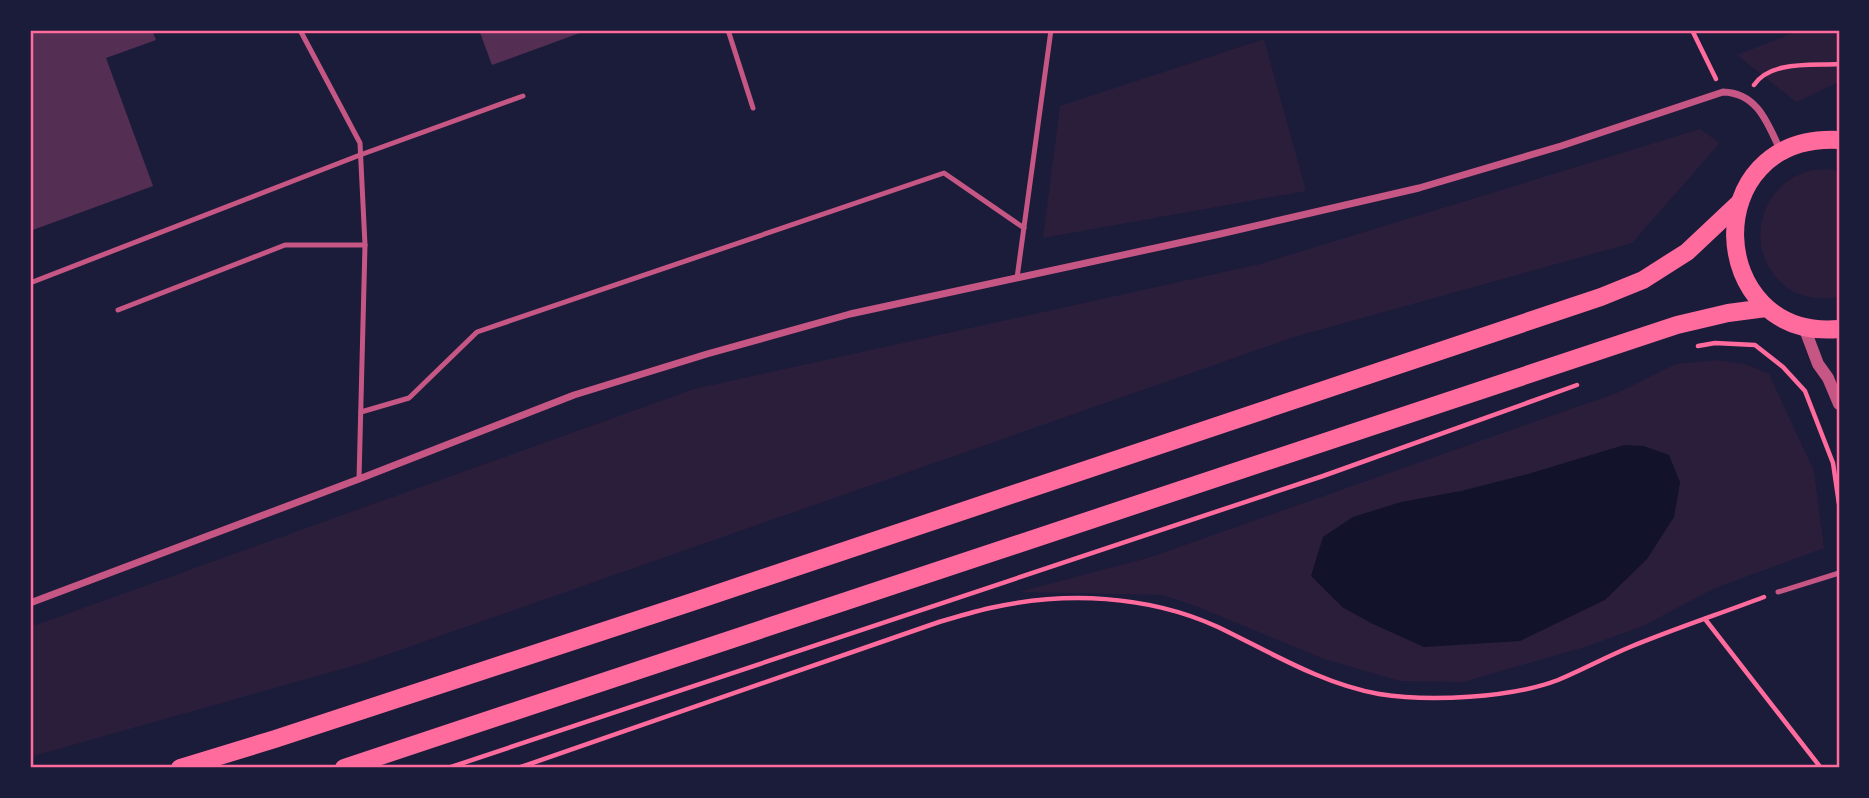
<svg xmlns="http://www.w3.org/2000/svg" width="1869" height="798" font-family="Commissioner,sans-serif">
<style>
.green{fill:#2a1e3b}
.water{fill:#12122b}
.building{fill:#542f53}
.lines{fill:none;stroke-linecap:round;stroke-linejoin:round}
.path{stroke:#ff6b9d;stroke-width:4.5}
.service{stroke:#c65784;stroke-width:5}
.minor{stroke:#c65784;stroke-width:7}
.tertiary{stroke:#c65784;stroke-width:12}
.primary{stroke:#ff6b9d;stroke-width:18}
.neatline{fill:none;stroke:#ff6b9d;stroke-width:2.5}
</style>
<rect width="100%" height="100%" fill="#1b1b3a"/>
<g class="green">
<polygon points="1801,30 1839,30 1839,82 1796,102 1737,55"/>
<polygon points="1264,39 1306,191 1043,238 1060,106"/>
<polygon points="1700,129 1720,143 1632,243 1294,337 360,664 30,757 30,627 694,389 1260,264"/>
<path d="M1830,169L1839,172V297C1826,299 1815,299 1802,295C1791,292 1782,284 1775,276C1745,240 1763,184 1809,171C1815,169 1823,170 1830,169Z"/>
<polygon points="1716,360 1745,364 1769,374 1814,471 1824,548 1713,589 1643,626 1588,646 1463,682 1400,681 1324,659 1193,605 1162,595 1019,592 1151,557 1619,392 1676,364"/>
</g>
<polygon class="water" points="1624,445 1644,446 1669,455 1680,482 1674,517 1647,559 1605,600 1520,641 1424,647 1373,624 1342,607 1311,576 1323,537 1353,517 1401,502 1461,491 1528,474"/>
<g class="building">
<polygon points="30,30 152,30 156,40 106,58 153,186 30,231"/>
<polygon points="479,30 588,30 492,65"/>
</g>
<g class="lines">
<g class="path">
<polyline points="1692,30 1716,79"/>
<path d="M1754,85C1771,60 1813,66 1839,64"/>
<polyline points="1698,346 1715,343 1755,345 1783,367 1805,391 1833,463 1839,504"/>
<polyline points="1705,619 1821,768"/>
<polyline points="448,768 1323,476 1577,385"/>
<path d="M518,768L939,622C956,617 973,612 990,608C1065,591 1148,595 1218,627C1270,652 1322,684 1379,694C1429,702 1511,698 1558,680C1582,670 1606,657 1630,647C1674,629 1719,614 1764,597"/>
</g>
<g class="service">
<polyline points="300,30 360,143 365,245 359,479"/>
<polyline points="728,30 753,108"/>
<polyline points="1017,278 1051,30"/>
<polyline points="30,283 360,155 523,96"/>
<polyline points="118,310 285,245 365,245"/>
<polyline points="361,412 409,398 477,332 944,173 1024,228"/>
<polyline points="1778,592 1839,573"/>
</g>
<path class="minor" d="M30,603L359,479L574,395L707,354L850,314L1220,234L1419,188L1561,146L1723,92C1758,93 1768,124 1781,152"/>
<polyline class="tertiary" points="1804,327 1818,364 1828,378 1839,404"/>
<g class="primary">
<path d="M1839,140C1696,133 1705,341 1839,329"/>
<polyline points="180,768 275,739 692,602 1601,297 1643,280 1687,252 1738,204"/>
<polyline points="344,768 1677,325 1728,313 1766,308"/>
</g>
</g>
<rect width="1869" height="798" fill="none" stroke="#1b1b3a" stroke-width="63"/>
<rect x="32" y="32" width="1806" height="734" class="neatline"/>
</svg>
